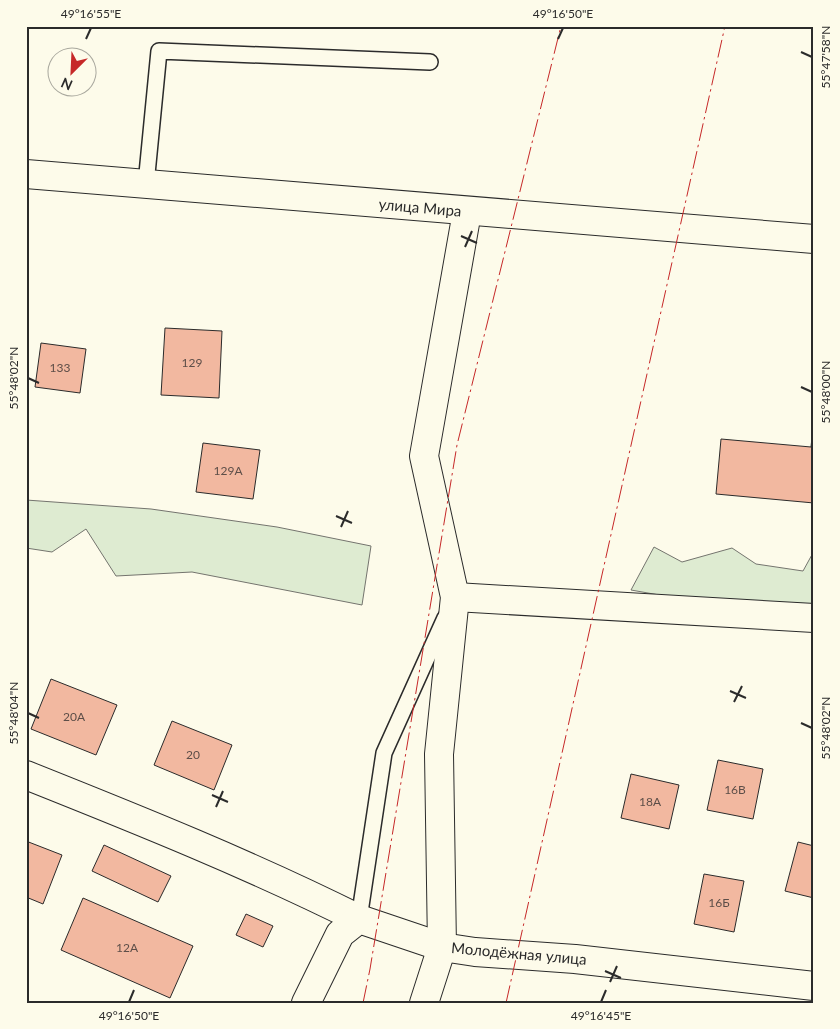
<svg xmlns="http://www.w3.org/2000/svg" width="840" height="1029" font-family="Lato,sans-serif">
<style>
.green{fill:#deebd1;stroke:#74746e}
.building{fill:#f2b8a0;stroke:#2b2b2b}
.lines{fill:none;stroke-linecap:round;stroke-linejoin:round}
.service-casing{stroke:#2b2b2b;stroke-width:18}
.minor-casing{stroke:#2b2b2b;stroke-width:30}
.service{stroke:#fdfbea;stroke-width:15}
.minor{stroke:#fdfbea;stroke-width:28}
.power{stroke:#c62828;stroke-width:1;stroke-dasharray:18 4 2.5 4;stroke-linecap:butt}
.ticks{fill:none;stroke:#2b2b2b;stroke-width:2}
.labels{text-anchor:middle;stroke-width:4;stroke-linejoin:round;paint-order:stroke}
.number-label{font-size:12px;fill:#5d4e48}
.street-label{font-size:15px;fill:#2b2b2b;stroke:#fdfbea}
.neatline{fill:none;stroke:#2b2b2b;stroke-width:2}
.ticks-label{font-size:12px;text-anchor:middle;fill:#2b2b2b}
</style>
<rect width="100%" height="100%" fill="#fdfbea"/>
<g class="green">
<polygon points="26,500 151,509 277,527 371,546 362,605 192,572 116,576 86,529 52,552 26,548"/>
<polygon points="654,547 682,562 732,548 756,564 803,571 814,551 814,611 710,604 631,590"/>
</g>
<g class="building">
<polygon points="165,328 222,331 219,398 161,395"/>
<polygon points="41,343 86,349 80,393 35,387"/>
<polygon points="814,418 814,503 716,494 721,439 811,447"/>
<polygon points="203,443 260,450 253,499 196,492"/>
<polygon points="51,679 117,705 96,755 31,729"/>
<polygon points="172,721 232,745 214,790 154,765"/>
<polygon points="718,760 763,769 753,819 707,810"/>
<polygon points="631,774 679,785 669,829 621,818"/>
<polygon points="26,841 62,855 43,904 26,897"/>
<polygon points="798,842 814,846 814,898 785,891"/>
<polygon points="104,845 171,876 158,902 92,871"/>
<polygon points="704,874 744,881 734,932 694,924"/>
<polygon points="83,898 193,946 170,998 61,950"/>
<polygon points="246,914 273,926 263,947 236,935"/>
</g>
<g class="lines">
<defs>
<g id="service">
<polyline points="146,184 159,51 430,62"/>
<polyline points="359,919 384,753 445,618"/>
</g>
<g id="minor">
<polyline points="26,174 814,239"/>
<polyline points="455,597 814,618"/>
<path d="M26,775C139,820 251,865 359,919"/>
<polyline points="306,1003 340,934 359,919 442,947 475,952 575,959 814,986"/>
<polyline points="424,1003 442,947 439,754 455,597 424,456 467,212"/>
</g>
</defs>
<use href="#service" class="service-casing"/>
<use href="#minor" class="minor-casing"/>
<use href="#service" class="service"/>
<use href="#minor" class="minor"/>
<g class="power">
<polyline points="363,1003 370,969 457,445 561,26"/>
<polyline points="506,1003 725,26"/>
</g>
</g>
<path class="ticks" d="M86,39L91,28M558,39L563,28M801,52L812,57M461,236L477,243M465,247L472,231M28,378L39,383M801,387L812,392M336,516L352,523M341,527L348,511M730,691L746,698M734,702L742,686M28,713L39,718M801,723L812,728M212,795L228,802M216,807L223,791M605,971L621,978M610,982L617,966M129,1002L134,990M601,1002L606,990"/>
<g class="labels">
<g class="number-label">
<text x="192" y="367">129</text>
<text x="60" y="372">133</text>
<text x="228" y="475">129А</text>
<text x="74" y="721">20А</text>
<text x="193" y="759">20</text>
<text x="735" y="794">16В</text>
<text x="650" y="806">18А</text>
<text x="719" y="907">16Б</text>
<text x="127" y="952">12А</text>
</g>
<g class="street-label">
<text transform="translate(420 208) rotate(5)" y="5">улица Мира</text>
<text transform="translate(519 954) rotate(5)" y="5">Молодёжная улица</text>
</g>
</g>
<rect width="840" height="1029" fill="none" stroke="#fdfbea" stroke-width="55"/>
<g transform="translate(72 72) rotate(204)"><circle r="24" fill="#fdfbea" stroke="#a9a89e"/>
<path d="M0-4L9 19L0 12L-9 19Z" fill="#c62828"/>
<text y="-8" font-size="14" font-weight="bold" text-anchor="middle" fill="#2b2b2b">N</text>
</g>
<rect x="28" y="28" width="784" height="974" class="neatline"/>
<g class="ticks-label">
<text x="91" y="18">49°16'55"E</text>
<text x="563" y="18">49°16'50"E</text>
<text transform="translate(826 57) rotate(-90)" y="4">55°47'58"N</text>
<text transform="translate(14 378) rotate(-90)" y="4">55°48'02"N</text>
<text transform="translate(826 392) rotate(-90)" y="4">55°48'00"N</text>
<text transform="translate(14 713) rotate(-90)" y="4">55°48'04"N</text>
<text transform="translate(826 728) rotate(-90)" y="4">55°48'02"N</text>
<text x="129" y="1020">49°16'50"E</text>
<text x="601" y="1020">49°16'45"E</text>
</g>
</svg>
